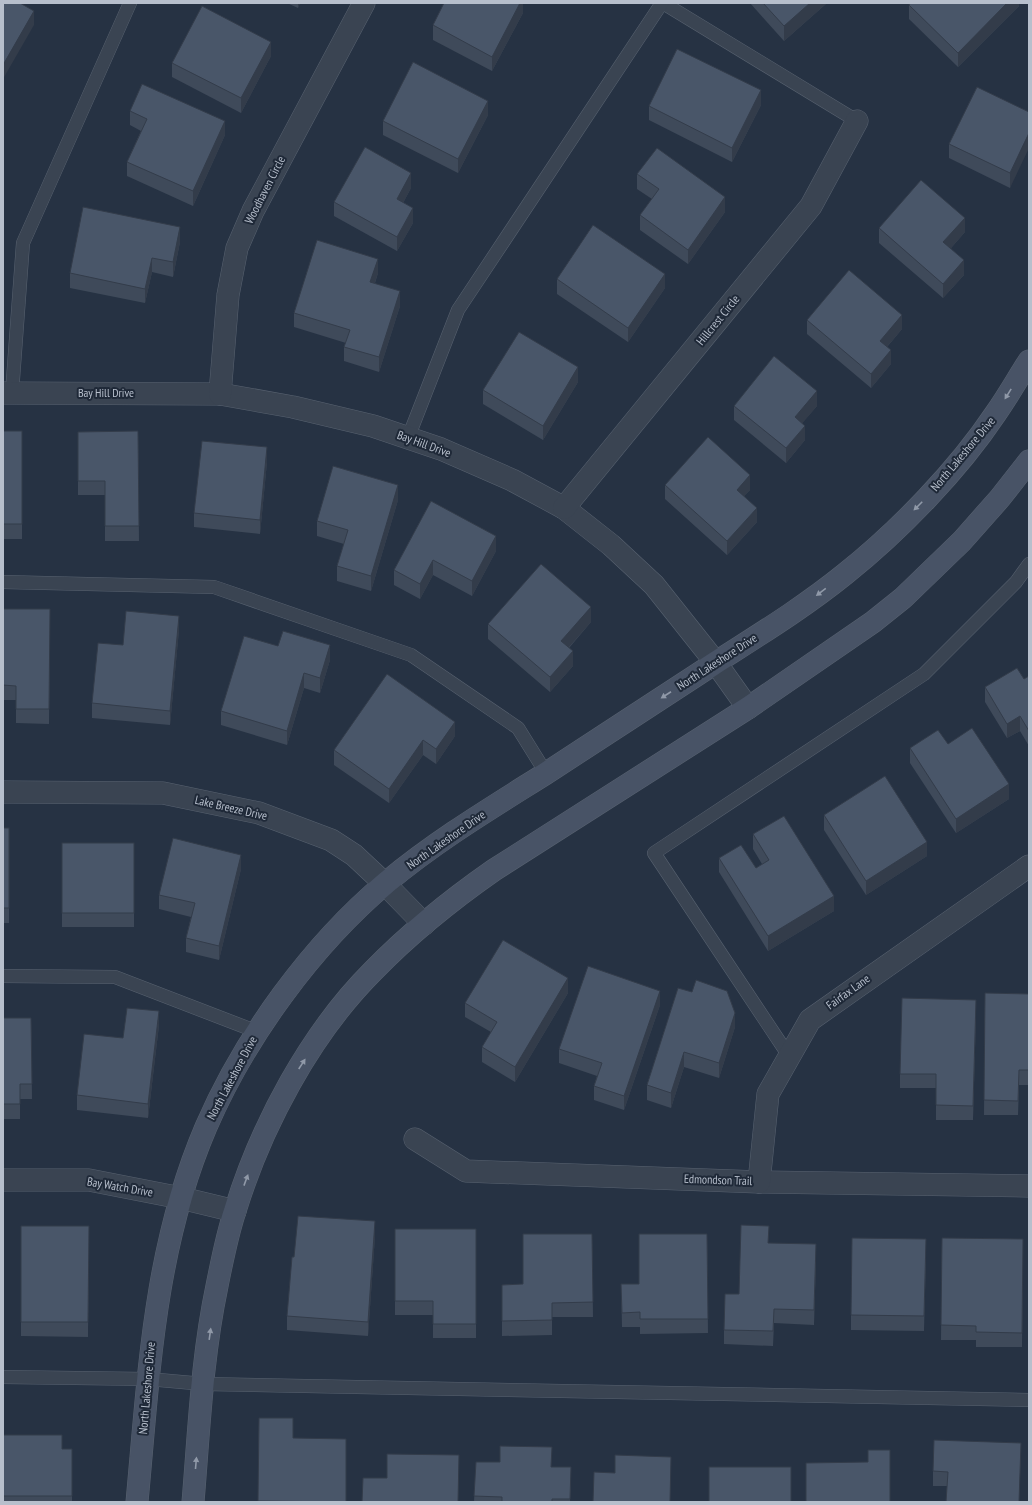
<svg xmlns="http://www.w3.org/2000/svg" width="1032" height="1505" font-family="'PT Sans Narrow',sans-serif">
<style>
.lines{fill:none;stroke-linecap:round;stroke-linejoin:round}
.service-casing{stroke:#586270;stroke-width:14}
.minor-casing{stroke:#586270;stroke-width:23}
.secondary-casing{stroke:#586270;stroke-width:23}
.service{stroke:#3a4452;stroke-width:13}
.minor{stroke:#3a4452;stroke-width:22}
.secondary{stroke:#485366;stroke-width:22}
.wall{fill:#3f4a5a}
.shaded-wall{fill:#333c4a}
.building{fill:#495669;stroke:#333c4a}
.oneway{fill:#9099a8}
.labels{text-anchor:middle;stroke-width:4;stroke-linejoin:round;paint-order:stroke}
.street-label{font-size:12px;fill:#b7bfcc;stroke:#1f2938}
</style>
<rect width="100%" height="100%" fill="#263243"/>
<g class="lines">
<defs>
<g id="service">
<polyline points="663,3 857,121"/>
<polyline points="12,393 23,243 130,3"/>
<polyline points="408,438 458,310 662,3"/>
<polyline points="3,582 214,587 411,655 518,728 546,773"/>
<polyline points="3,976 115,977 258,1032"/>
<polyline points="789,1056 654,853 924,674 1016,582 1029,564"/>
<polyline points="3,1377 148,1379 204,1384 1029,1400"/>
</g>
<g id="minor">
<polyline points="3,393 220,394 293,407 373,426 441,449 512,480 564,508 611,545 654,585 716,663 748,708"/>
<polyline points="220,394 228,295 237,248 253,211 364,3"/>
<polyline points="564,508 811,206 857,121"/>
<polyline points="3,792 163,793 259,813 331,840 354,855 385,884 424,924"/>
<polyline points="415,1139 466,1171 759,1182 1029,1186"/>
<polyline points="3,1180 89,1180 181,1198 235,1211"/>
<polyline points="759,1182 768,1094 810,1020 1029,866"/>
</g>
<g id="secondary">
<path d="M137,1502C149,1373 154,1248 206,1127C245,1037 312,945 387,882C436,841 491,808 545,774C601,738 656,701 712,665C757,636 803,608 845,574C899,531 958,470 996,413C1008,396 1018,378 1029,361"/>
<path d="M193,1502C199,1430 202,1357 217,1286C222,1261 227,1235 235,1211C261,1126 310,1034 373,971C410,933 451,900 494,870L748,708L873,622L903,598L962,541L1000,498L1029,461"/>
</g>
</defs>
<use href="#service" class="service-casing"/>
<use href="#minor" class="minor-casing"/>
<use href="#secondary" class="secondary-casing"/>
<use href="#service" class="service"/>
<use href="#minor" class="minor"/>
<use href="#secondary" class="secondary"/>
</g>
<g class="wall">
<polygon points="287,3 300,3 298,8"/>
<polygon points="523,3 523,13 492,71 433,40 433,25"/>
<polygon points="750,3 827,3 784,41"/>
<polygon points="1019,3 1019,6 958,67 909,19 909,5"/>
<polygon points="271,56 241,113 172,77 172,63"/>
<polygon points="761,105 732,162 649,120 649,106"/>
<polygon points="130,111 225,135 193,206 127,176 127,162 141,131 130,125"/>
<polygon points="1029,112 1010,188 949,158 949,144"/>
<polygon points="488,115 458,173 383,135 383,121"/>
<polygon points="637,174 725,212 688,264 640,230 640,215 652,199 637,189"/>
<polygon points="411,188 403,203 413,223 397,251 334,216 334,202"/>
<polygon points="879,228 965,232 951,248 964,275 943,298 879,243"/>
<polygon points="180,242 173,277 152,272 145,303 70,288 70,273"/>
<polygon points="378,273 375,283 400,306 379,372 344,361 344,347 346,343 294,327 294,313"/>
<polygon points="557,279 665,288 628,342 557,294"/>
<polygon points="807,320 902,329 887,347 891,364 871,388 807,334"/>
<polygon points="578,382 543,440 483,404 483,390"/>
<polygon points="734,406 817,406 802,423 805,440 786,463 734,420"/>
<rect x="3" y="431" width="19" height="108"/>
<polygon points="138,431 139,541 105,541 105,495 78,495 78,432"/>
<polygon points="267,462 260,534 194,527 194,513"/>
<polygon points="665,485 750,490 744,496 757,522 727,555 665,499"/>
<polygon points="398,500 371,591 337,581 337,566 344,544 317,536 317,521"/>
<polygon points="431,501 496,551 472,596 433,575 420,599 394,585 394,570"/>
<polygon points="3,609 50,609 49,724 16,723 16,700 3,700"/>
<polygon points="591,622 569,648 573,666 550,692 488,639 488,624"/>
<polygon points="179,630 170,725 92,718 92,703 123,645"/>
<polygon points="278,646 330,660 320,693 304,688 287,745 221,725 221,711"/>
<polygon points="1029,676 1029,746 1020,731 1007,738 985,702 985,687 1024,679"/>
<polygon points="455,736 436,764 423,755 389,803 334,765 334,750"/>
<polygon points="948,744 1009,799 956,833 910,763 910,748"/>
<polygon points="824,815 927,856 866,895 824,830"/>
<rect x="3" y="828" width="6" height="95"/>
<polygon points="753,834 834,911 768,951 719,872 719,858 756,868 762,864 753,849"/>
<rect x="62" y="843" width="72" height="84"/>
<polygon points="241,869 219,960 186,952 186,938 191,917 159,909 159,895"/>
<polygon points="678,988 735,1027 719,1078 684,1067 671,1108 647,1100 647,1085"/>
<polygon points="568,993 515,1082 482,1062 482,1047 491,1032 465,1017 465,1003"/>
<polygon points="985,993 1029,994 1029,1085 1019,1085 1018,1115 984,1115"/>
<polygon points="660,1005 624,1110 594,1100 594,1086 597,1076 559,1063 559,1049"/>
<polygon points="976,1014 973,1120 936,1120 936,1088 900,1088 900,1074"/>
<polygon points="3,1018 31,1018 32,1099 20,1099 20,1119 3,1119"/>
<polygon points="159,1025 148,1118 77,1110 77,1095 123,1038"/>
<polygon points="21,1226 89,1226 88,1337 21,1336"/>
<polygon points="395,1229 476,1229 476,1338 433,1338 433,1315 395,1315"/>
<polygon points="592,1234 593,1317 552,1317 552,1335 502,1336 502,1285 523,1284"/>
<polygon points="707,1234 708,1333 640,1334 640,1327 622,1327 621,1284 639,1284"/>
<polygon points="375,1236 368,1336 287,1330 287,1316 294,1257"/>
<polygon points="942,1238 1023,1239 1022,1347 976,1347 976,1340 941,1340"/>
<polygon points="769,1243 816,1259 814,1325 774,1323 773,1346 724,1344 724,1330 739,1294"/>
<polygon points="926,1254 924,1331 851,1330 851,1315"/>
<polygon points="259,1418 293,1438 346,1502 258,1502"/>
<polygon points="3,1435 62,1449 72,1449 72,1502 3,1502"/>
<polygon points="1021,1457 947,1486 933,1486 933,1471"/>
<polygon points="476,1462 552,1467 571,1482 570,1502 474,1502"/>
</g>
<g class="shaded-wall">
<polygon points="298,3 300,3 298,8"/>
<polygon points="520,3 523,3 523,13 492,71 492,57"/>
<polygon points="810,3 827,3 784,41 784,26"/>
<polygon points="1007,3 1019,3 1019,6 958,67 958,53"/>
<polygon points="34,11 34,25 3,79 3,65"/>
<polygon points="271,42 271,56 241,113 241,98"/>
<polygon points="761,90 761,105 732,162 732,148"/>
<polygon points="488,101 488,115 458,173 458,159"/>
<polygon points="225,121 225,135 193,206 193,191"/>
<polygon points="1029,133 1029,148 1010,188 1010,173"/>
<polygon points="411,173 411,188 397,214 397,199"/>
<polygon points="725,197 725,212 688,264 688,250"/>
<polygon points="413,208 413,223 397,251 397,237"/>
<polygon points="965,218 965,232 943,257 943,242"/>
<polygon points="180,227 180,242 173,277 173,262"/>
<polygon points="152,258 152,272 145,303 145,289"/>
<polygon points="378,259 378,273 370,297 370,282"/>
<polygon points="964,260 964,275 943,298 943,284"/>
<polygon points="665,274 665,288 628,342 628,328"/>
<polygon points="400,291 400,306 379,372 379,357"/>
<polygon points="902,315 902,329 880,355 880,341"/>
<polygon points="891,350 891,364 871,388 871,374"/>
<polygon points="578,367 578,382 543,440 543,426"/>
<polygon points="817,391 817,406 795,432 795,417"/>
<polygon points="805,426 805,440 786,463 786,448"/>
<polygon points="267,447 267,462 260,534 260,520"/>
<polygon points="750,475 750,490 737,504 737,490"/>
<polygon points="398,485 398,500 371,591 371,576"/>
<polygon points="757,508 757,522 727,555 727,541"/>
<polygon points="496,536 496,551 472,596 472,581"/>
<polygon points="433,560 433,575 420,599 420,584"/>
<polygon points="591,607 591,622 561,656 561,641"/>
<polygon points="179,616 179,630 170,725 170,711"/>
<polygon points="330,645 330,660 320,693 320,678"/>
<polygon points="573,651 573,666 550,692 550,677"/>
<polygon points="304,673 304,688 287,745 287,731"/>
<polygon points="1020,716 1020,731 1007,738 1007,724"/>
<polygon points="455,722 455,736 436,764 436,749"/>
<polygon points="423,740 423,755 389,803 389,789"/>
<polygon points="1009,784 1009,799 956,833 956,819"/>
<polygon points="927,842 927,856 866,895 866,881"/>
<polygon points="241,855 241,869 219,960 219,946"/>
<polygon points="834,896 834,911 768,951 768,936"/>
<polygon points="568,978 568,993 515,1082 515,1067"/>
<polygon points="660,991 660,1005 624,1110 624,1096"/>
<polygon points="976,1000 976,1014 973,1120 973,1106"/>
<polygon points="159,1011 159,1025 148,1118 148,1104"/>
<polygon points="735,1013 735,1027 719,1078 719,1063"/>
<polygon points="684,1052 684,1067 671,1108 671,1093"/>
<polygon points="375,1221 375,1236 368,1336 368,1322"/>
<polygon points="816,1244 816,1259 814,1325 814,1310"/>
<polygon points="1021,1443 1021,1457 1019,1502"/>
<polygon points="571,1467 571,1482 570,1502"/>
</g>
<g class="building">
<polygon points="3,3 20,3 34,11 3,65"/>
<polygon points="444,3 520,3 492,57 433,25"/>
<polygon points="763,3 810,3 784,26"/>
<polygon points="910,3 1007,3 958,53 909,5"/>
<polygon points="202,6 271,42 241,98 172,63"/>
<polygon points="677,49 761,90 732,148 649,106"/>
<polygon points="413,62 488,101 458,159 383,121"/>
<polygon points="142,84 225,121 193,191 127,162 147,119 130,111"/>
<polygon points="977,87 1029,112 1029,133 1010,173 949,144"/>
<polygon points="365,147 411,173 397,199 413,208 397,237 334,202"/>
<polygon points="657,148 725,197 688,250 640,215 659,189 637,174"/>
<polygon points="921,180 965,218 943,242 964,260 943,284 879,228"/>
<polygon points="83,207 180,227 173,262 152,258 145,289 70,273"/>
<polygon points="593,225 665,274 628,328 557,279"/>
<polygon points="317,240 378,259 370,282 400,291 379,357 344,347 350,330 294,313"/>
<polygon points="849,270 902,315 880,341 891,350 871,374 807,320"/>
<polygon points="519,332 578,367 543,426 483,390"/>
<polygon points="774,356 817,391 795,417 805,426 786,448 734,406"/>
<rect x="3" y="431" width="19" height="93"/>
<polygon points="138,431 139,526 105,526 105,481 78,481 78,432"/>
<polygon points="708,437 750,475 737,490 757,508 727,541 665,485"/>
<polygon points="202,441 267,447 260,520 194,513"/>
<polygon points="333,466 398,485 371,576 337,566 348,530 317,521"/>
<polygon points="431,501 496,536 472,581 433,560 420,584 394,570"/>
<polygon points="541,564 591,607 561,641 573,651 550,677 488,624"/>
<polygon points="3,609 50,609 49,709 16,709 16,686 3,685"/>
<polygon points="126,611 179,616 170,711 92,703 98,643 123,645"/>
<polygon points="283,631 330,645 320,678 304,673 287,731 221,711 244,636 278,646"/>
<polygon points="1017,668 1024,679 1029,676 1029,731 1020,716 1007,724 985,687"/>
<polygon points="387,674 455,722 436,749 423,740 389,789 334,750"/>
<polygon points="972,728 1009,784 956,819 910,748 938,730 948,744"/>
<polygon points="885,776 927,842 866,881 824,815"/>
<polygon points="784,816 834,896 768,936 719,858 741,845 756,868 769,860 753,834"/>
<rect x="3" y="828" width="6" height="80"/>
<polygon points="173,838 241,855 219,946 186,938 195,903 159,895"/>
<rect x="62" y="843" width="72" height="70"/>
<polygon points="503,940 568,978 515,1067 482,1047 497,1022 465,1003"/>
<polygon points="588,966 660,991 624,1096 594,1086 602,1063 559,1049"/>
<polygon points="696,980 727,991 735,1013 719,1063 684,1052 671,1093 647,1085 678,988 692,992"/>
<polygon points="985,993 1029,994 1029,1070 1019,1070 1018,1101 984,1100"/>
<polygon points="902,998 976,1000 973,1106 936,1105 936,1074 900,1074"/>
<polygon points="127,1008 159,1011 148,1104 77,1095 84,1034 123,1038"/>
<polygon points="3,1018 31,1018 32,1084 20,1084 20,1104 3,1104"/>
<polygon points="298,1216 375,1221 368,1322 287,1316 292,1257 294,1257"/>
<polygon points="741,1225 769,1226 768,1243 816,1244 814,1310 774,1309 773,1331 724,1330 725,1294 739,1294"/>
<polygon points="21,1226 89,1226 88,1322 21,1322"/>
<polygon points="395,1229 476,1229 476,1324 433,1324 433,1301 395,1301"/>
<polygon points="523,1234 592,1234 593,1302 552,1303 552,1320 502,1321 502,1285 523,1284"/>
<polygon points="639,1234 707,1234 708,1319 640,1319 640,1312 622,1313 621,1284 639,1284"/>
<polygon points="852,1238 926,1239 924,1316 851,1315"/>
<polygon points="942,1238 1023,1239 1022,1333 976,1332 976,1326 941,1325"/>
<polygon points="259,1418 293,1418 293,1438 346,1439 346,1502 258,1501"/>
<polygon points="3,1435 62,1435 62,1449 72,1449 72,1496 3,1496"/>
<polygon points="934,1440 1021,1443 1019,1502 946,1502 948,1472 933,1471"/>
<polygon points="500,1446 552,1447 551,1467 571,1467 570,1499 552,1499 552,1502 502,1502 502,1497 474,1496 476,1462 500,1462"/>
<polygon points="868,1450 890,1450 890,1502 806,1502 806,1463 868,1462"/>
<polygon points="387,1454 459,1455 458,1502 362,1502 363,1478 387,1478"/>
<polygon points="615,1455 671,1457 670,1502 593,1502 594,1472 615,1473"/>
<rect x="709" y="1467" width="82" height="35"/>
</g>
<defs><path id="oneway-solid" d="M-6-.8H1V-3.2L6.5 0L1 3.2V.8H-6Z"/></defs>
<g class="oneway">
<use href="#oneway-solid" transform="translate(1008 394) rotate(122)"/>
<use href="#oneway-solid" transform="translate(918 506) rotate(135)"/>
<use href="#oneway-solid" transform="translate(821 592) rotate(143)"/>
<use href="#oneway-solid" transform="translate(666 695) rotate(147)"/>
<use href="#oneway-solid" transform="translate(302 1064) rotate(-57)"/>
<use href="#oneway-solid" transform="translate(246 1180) rotate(-70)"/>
<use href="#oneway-solid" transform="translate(210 1334) rotate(-82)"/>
<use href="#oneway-solid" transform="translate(196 1463) rotate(-85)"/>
</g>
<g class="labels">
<g class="street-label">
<text transform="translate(265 190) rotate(-63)" y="4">Woodhaven Circle</text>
<text transform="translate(718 320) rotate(-51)" y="4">Hillcrest Circle</text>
<text x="106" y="397">Bay Hill Drive</text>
<text transform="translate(424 444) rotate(20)" y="4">Bay Hill Drive</text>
<text transform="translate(963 454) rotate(-50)" y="4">North Lakeshore Drive</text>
<text transform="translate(717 662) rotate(-33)" y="4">North Lakeshore Drive</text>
<text transform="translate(231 808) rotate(13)" y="4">Lake Breeze Drive</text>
<text transform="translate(446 840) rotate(-35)" y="4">North Lakeshore Drive</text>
<text transform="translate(848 992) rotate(-36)" y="4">Fairfax Lane</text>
<text transform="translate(232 1078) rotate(-62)" y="4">North Lakeshore Drive</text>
<text transform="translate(718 1180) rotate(2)" y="4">Edmondson Trail</text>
<text transform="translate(120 1187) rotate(10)" y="4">Bay Watch Drive</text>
<text transform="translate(147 1388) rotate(-85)" y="4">North Lakeshore Drive</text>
</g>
</g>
<rect width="1032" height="1505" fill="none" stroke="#b7bfcc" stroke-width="8"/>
</svg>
